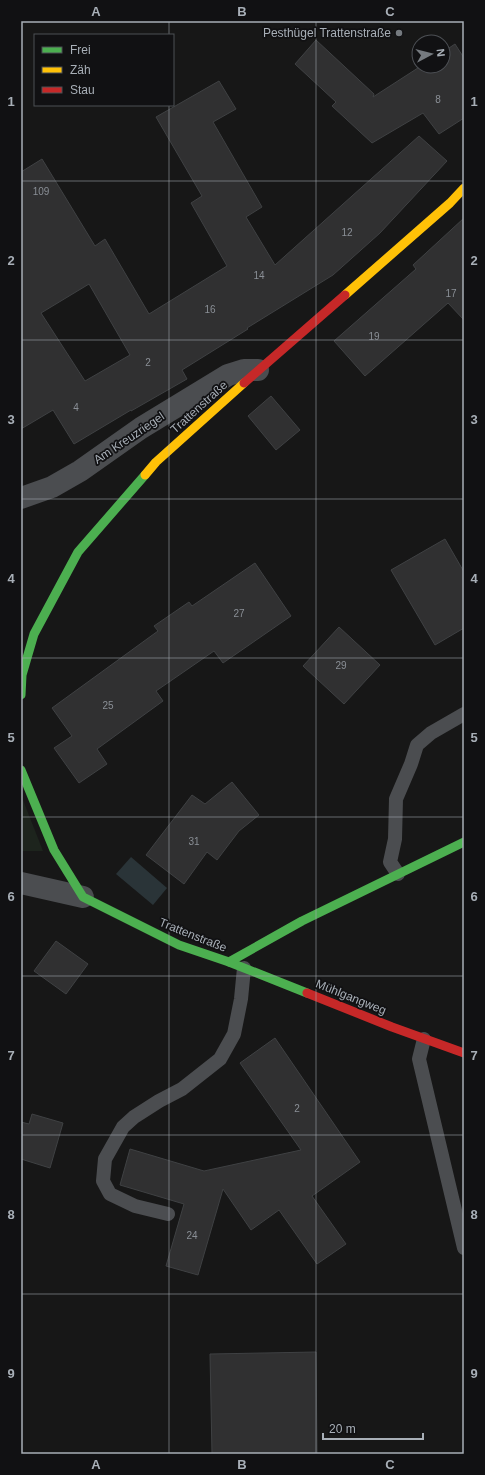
<svg xmlns="http://www.w3.org/2000/svg" width="485" height="1475" font-family="Helvetica,sans-serif">
<style>
.green{fill:#1d241d}
.water{fill:#2a3438}
.building{fill:#303031;stroke:#3f4143;fill-rule:evenodd}
.lines{fill:none;stroke-linecap:round;stroke-linejoin:round}
.lane{stroke:#4b4d50;stroke-width:14}
.street{stroke:#4b4d50;stroke-width:22}
.fast{stroke:#4caf50;stroke-width:9}
.slow{stroke:#ffc107;stroke-width:9}
.jam{stroke:#c62828;stroke-width:9}
.grid{fill:none;stroke:#a8afb7;stroke-width:1;stroke-opacity:0.55}
.poi-dot{fill:#757a7f;stroke:#111113;stroke-width:1.5}
.labels{text-anchor:middle;stroke-width:3.5;stroke-linejoin:round;paint-order:stroke}
.number-label{font-size:10px;fill:#8a8f96}
.poi-label{font-size:12px;fill:#a8afb7;stroke:#111113;text-anchor:end}
.street-label{font-size:12px;fill:#a8afb7;stroke:#111113}
.neatline{fill:none;stroke:#a8afb7;stroke-width:1.5}
.grid-label{font-size:13px;text-anchor:middle;font-weight:bold;fill:#a8afb7}
</style>
<rect width="100%" height="100%" fill="#171717"/>
<polygon class="green" points="21,795 43,851 21,851"/>
<polygon class="water" points="131,857 167,888 153,905 116,874"/>
<g class="building">
<polygon points="316,40 374,94 373,97 421,66 443,66 443,52 455,44 464,58 464,118 439,134 423,113 372,143 332,106 336,102 295,64"/>
<path d="M219,81L236,109L213,122L262,207L246,217L275,265L419,136L447,161L380,233L333,275L247,328L248,329L182,370L187,379L131,411V410L74,444L53,410L21,429V172L42,159L95,246L105,239L149,314L227,266L191,203L202,196L156,117ZM89,284L130,355L85,381L41,313Z"/>
<polygon points="464,218 464,320 448,303 365,376 334,341 416,269 413,265"/>
<polygon points="271,396 300,430 276,450 248,416"/>
<polygon points="445,539 464,572 464,628 435,645 391,570"/>
<polygon points="255,563 291,616 223,663 214,651 156,691 163,701 97,749 107,764 79,783 54,748 72,736 52,708 158,631 154,626 189,602 192,606"/>
<polygon points="339,627 380,665 344,704 303,666"/>
<polygon points="232,782 259,815 239,831 217,860 207,852 184,884 146,855 192,795 205,804"/>
<polygon points="56,941 88,964 66,994 34,971"/>
<polygon points="275,1038 360,1162 312,1196 346,1244 317,1264 279,1210 251,1230 223,1189 198,1275 166,1266 184,1204 120,1185 130,1149 204,1171 301,1150 240,1063"/>
<polygon points="32,1114 63,1123 50,1168 21,1159 21,1122 29,1124"/>
<polygon points="316,1352 317,1454 212,1454 210,1354"/>
</g>
<g class="lines">
<g class="lane">
<polyline points="398,874 390,862 395,839 396,799 411,764 417,745 431,733 464,714"/>
<polyline points="424,1039 419,1059 464,1248"/>
<polyline points="168,1214 135,1206 110,1194 103,1181 105,1159 123,1127 134,1117 159,1101 182,1089 220,1059 234,1034 241,999 244,968"/>
</g>
<g class="street">
<polyline points="21,498 52,487 80,471 141,428 228,375 244,370 258,370"/>
<polyline points="21,883 83,897"/>
</g>
<g class="fast">
<polyline points="21,695 22,675 34,634 78,552 145,475"/>
<polyline points="21,770 54,850 83,897 179,945 229,962 307,993"/>
<polyline points="229,962 302,921 464,842"/>
</g>
<g class="slow">
<polyline points="345,295 450,203 464,188"/>
<polyline points="145,475 156,462 244,383"/>
</g>
<g class="jam">
<polyline points="244,383 345,295"/>
<polyline points="307,993 392,1027 464,1053"/>
</g>
</g>
<path class="grid" d="M169,21V35M316,21V1454M169,105V1454M21,181H464M21,340H464M21,499H464M21,658H464M21,817H464M21,976H464M21,1135H464M21,1294H464"/>
<circle class="poi-dot" cx="399" cy="33" r="4"/>
<g class="labels">
<g class="number-label">
<text x="438" y="103">8</text>
<text x="41" y="195">109</text>
<text x="347" y="236">12</text>
<text x="259" y="279">14</text>
<text x="451" y="297">17</text>
<text x="210" y="313">16</text>
<text x="374" y="340">19</text>
<text x="148" y="366">2</text>
<text x="76" y="411">4</text>
<text x="239" y="617">27</text>
<text x="341" y="669">29</text>
<text x="108" y="709">25</text>
<text x="194" y="845">31</text>
<text x="297" y="1112">2</text>
<text x="192" y="1239">24</text>
</g>
<g class="poi-label">
<text x="391" y="37">Pesthügel Trattenstraße</text>
</g>
<g class="street-label">
<text transform="translate(199 407) rotate(-42)" y="4">Trattenstraße</text>
<text transform="translate(129 438) rotate(-34)" y="4">Am Kreuzriegel</text>
<text transform="translate(193 935) rotate(22)" y="4">Trattenstraße</text>
<text transform="translate(351 997) rotate(22)" y="4">Mühlgangweg</text>
</g>
</g>
<rect width="485" height="1475" fill="none" stroke="#111113" stroke-width="44"/>
<rect x="34" y="34" width="140" height="72" fill="#111113" stroke="#4d5055"/>
<rect x="42" y="47" width="20" height="6" fill="#4caf50" stroke="#4d5055"/>
<text x="70" y="54" font-size="12" fill="#a8afb7">Frei</text>
<rect x="42" y="67" width="20" height="6" fill="#ffc107" stroke="#4d5055"/>
<text x="70" y="74" font-size="12" fill="#a8afb7">Zäh</text>
<rect x="42" y="87" width="20" height="6" fill="#c62828" stroke="#4d5055"/>
<text x="70" y="94" font-size="12" fill="#a8afb7">Stau</text>
<g transform="translate(431 54) rotate(83)"><circle r="19" fill="#111113" stroke="#4d5055"/>
<path d="M0-3L7 15L0 10L-7 15Z" fill="#757a7f"/>
<text y="-6" font-size="11" font-weight="bold" text-anchor="middle" fill="#a8afb7">N</text>
</g>
<path d="M323 1433v6h100v-6" fill="none" stroke="#a8afb7" stroke-width="2"/>
<text x="329" y="1433" font-size="12" fill="#a8afb7" stroke="#111113" stroke-width="3" paint-order="stroke">20 m</text>
<rect x="22" y="22" width="441" height="1431" class="neatline"/>
<g class="grid-label">
<text x="96" y="16">A</text>
<text x="242" y="16">B</text>
<text x="390" y="16">C</text>
<text x="11" y="106">1</text>
<text x="474" y="106">1</text>
<text x="11" y="265">2</text>
<text x="474" y="265">2</text>
<text x="11" y="424">3</text>
<text x="474" y="424">3</text>
<text x="11" y="583">4</text>
<text x="474" y="583">4</text>
<text x="11" y="742">5</text>
<text x="474" y="742">5</text>
<text x="11" y="901">6</text>
<text x="474" y="901">6</text>
<text x="11" y="1060">7</text>
<text x="474" y="1060">7</text>
<text x="11" y="1219">8</text>
<text x="474" y="1219">8</text>
<text x="11" y="1378">9</text>
<text x="474" y="1378">9</text>
<text x="96" y="1469">A</text>
<text x="242" y="1469">B</text>
<text x="390" y="1469">C</text>
</g>
</svg>
